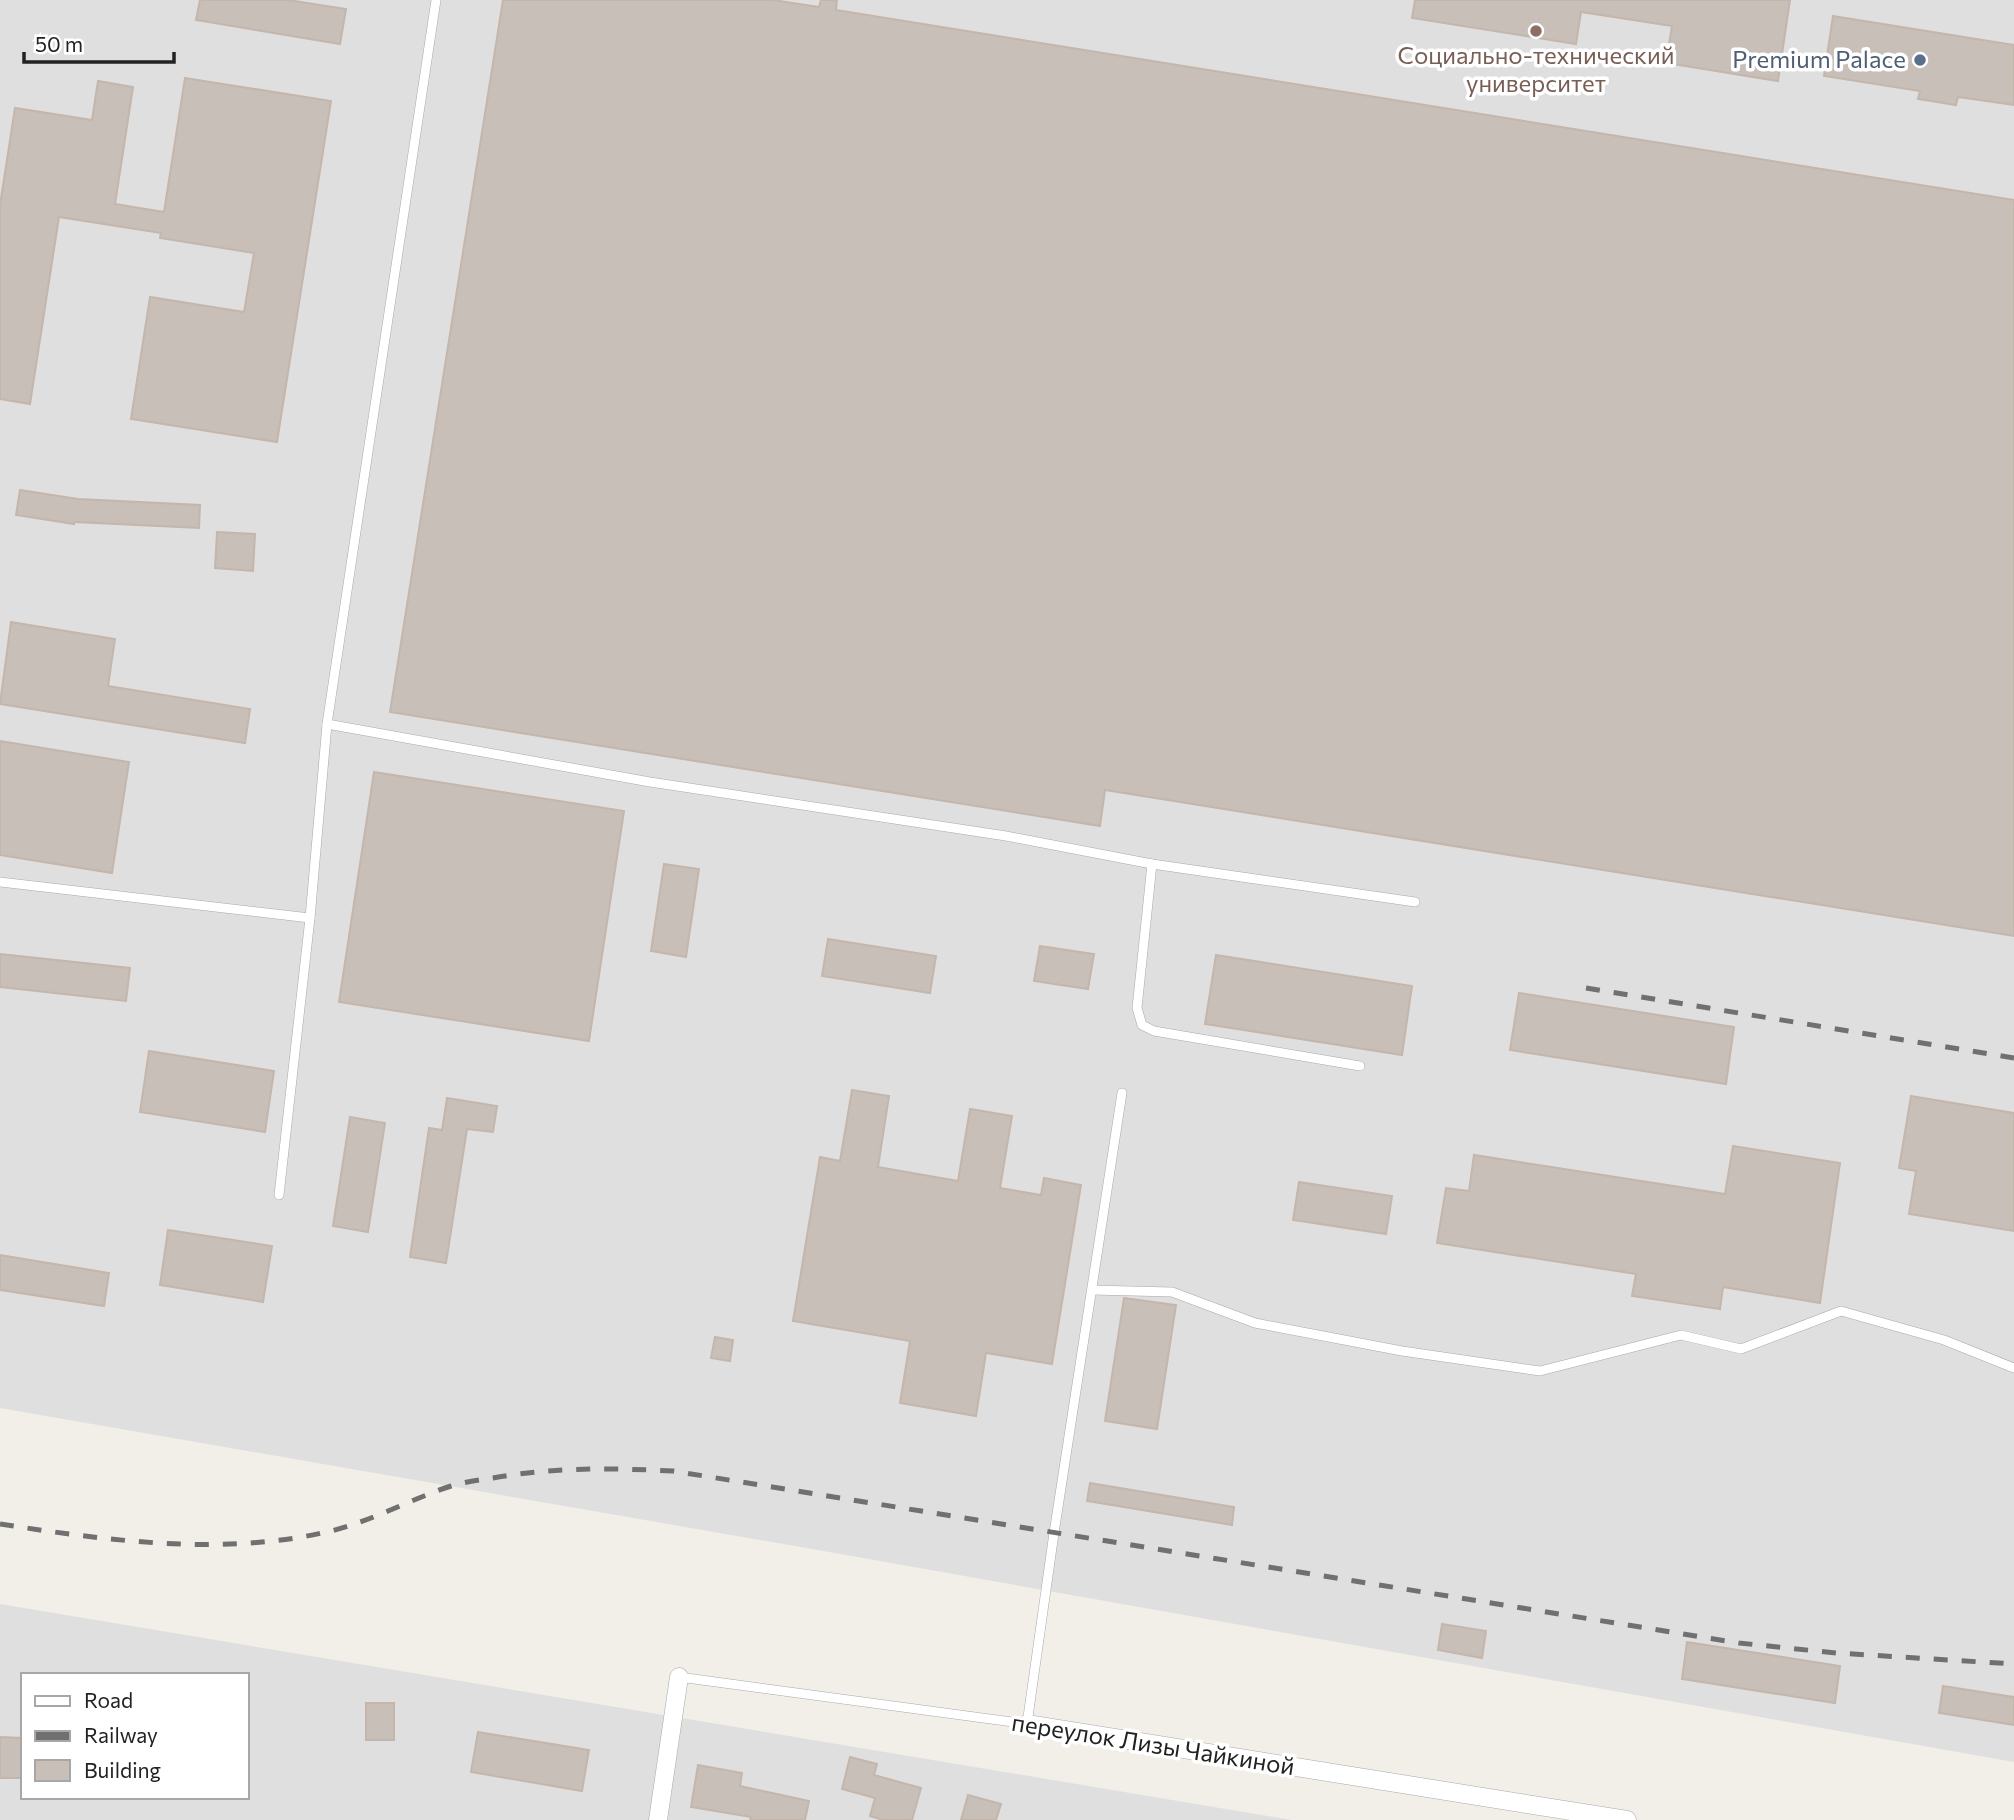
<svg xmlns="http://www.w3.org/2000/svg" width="2014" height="1820" font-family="Commissioner,sans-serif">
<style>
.residential{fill:#e0dfdf;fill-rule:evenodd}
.building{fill:#c7bfb8;stroke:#c4b6ab;stroke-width:2}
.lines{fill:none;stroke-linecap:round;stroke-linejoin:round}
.lane-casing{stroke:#a9a9a9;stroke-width:10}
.street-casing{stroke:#a9a9a9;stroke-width:19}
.lane{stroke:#fff;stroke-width:9}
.street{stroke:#fff;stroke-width:18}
.rail{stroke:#707070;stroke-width:5;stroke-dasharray:14 14;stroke-linecap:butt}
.education-dot{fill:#8d6e63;stroke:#fff;stroke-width:2.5}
.service-dot{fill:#5c6f8a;stroke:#fff;stroke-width:2.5}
.labels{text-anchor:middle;stroke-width:7;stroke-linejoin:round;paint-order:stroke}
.education-label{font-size:24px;fill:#785e54;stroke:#fff}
.service-label{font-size:24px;fill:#4e5e75;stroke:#fff;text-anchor:end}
.street-label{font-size:24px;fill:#222;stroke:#fff}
</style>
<rect width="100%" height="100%" fill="#f2efe9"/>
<g class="residential">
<polygon points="0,0 2014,0 2014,1762 812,1549 0,1408"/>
<path d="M0,1604L1292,1820H0ZM23,1675H247V1797H23Z"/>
</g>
<g class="building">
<polygon points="200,0 288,0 346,9 340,44 196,20"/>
<polygon points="503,0 773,0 819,7 821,0 837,0 836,10 2014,200 2014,936 1105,790 1100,826 390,712"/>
<polygon points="1415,0 1790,0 1778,81 1666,63 1672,26 1581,12 1576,44 1412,18"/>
<polygon points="1833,16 2014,45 2014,105 1958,97 1956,105 1918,99 1920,91 1824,76"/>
<polygon points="185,78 331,101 277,442 131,419 150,297 244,312 254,253 160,238 161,233 59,217 30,404 0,399 0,205 15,108 92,120 98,81 133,87 115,204 164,212"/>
<polygon points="20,490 78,499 200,505 199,528 74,522 74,524 16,515"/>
<polygon points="217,532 255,534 253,571 215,568"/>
<polygon points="11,622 115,639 108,686 250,709 245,743 0,704"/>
<polygon points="0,741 129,762 112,873 0,855"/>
<polygon points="374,772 624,811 589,1041 339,1002"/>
<polygon points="664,864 699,869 686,957 651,951"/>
<polygon points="828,939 936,956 930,993 822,976"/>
<polygon points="1040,946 1094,954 1088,989 1034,981"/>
<polygon points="0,954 130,968 126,1001 0,987"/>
<polygon points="1216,955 1412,986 1402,1055 1205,1024"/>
<polygon points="1519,993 1734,1027 1726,1084 1510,1050"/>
<polygon points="149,1051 274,1071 265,1132 140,1112"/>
<polygon points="852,1090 889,1096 878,1167 958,1181 970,1109 1012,1116 1000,1188 1041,1195 1044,1178 1081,1185 1052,1364 986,1353 976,1416 900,1403 910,1341 793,1321 820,1157 840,1161"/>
<polygon points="1911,1096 2014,1113 2014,1231 1909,1214 1916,1171 1899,1168"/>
<polygon points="447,1098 497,1106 493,1132 467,1129 446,1263 410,1257 429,1128 442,1130"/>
<polygon points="350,1117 385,1123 368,1232 333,1226"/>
<polygon points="1733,1146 1840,1163 1820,1303 1723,1287 1720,1309 1632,1296 1636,1274 1437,1243 1446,1188 1469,1191 1474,1155 1725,1194"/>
<polygon points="1299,1182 1392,1196 1386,1234 1293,1220"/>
<polygon points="168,1230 272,1246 263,1302 160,1285"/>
<polygon points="0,1255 109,1273 104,1306 0,1290"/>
<polygon points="1124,1298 1176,1305 1157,1429 1105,1421"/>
<polygon points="715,1337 733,1340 730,1361 711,1358"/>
<polygon points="1090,1483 1234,1507 1232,1525 1087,1501"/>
<polygon points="1442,1624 1486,1631 1482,1658 1438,1650"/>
<polygon points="1687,1642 1840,1666 1835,1703 1682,1679"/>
<polygon points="1943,1686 2014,1697 2014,1725 1939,1713"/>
<rect x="366" y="1703" width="28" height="37"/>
<polygon points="478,1732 589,1750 582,1791 471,1772"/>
<polygon points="0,1737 23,1738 23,1778 0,1778"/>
<polygon points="850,1757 877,1764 874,1775 921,1788 912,1820 883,1820 870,1816 875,1798 842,1789"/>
<polygon points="698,1765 742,1773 740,1786 809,1801 805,1820 750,1820 751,1817 691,1807"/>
<polygon points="968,1795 1001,1804 996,1820 961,1820"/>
</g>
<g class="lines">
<defs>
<g id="lane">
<polyline points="327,724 650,782 1006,836 1152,864 1415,902"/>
<polyline points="1152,864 1137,1008 1142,1025 1154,1031 1360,1066"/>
<polyline points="0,882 310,918"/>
<polyline points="279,1195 310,918 327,724 436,0"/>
<polyline points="1092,1290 1172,1292 1255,1323 1402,1351 1540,1371 1681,1335 1741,1349 1841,1311 1944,1340 2014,1368"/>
<polyline points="679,1677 1027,1724 1054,1533 1122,1093"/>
</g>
<g id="street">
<polyline points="1027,1724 1627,1820"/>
<polyline points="658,1820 679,1677"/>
</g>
</defs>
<use href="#lane" class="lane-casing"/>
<use href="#street" class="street-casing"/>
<use href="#lane" class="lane"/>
<use href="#street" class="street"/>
<g class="rail">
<polyline points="1586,988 2014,1058"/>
<path d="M0,1524C105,1540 217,1556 322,1533C367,1524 408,1500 451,1486C464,1482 479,1480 493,1478C553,1467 612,1468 673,1471L1739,1643L1836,1653L2014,1664"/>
</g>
</g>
<circle class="education-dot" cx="1536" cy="31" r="7"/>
<circle class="service-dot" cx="1920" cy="60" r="7"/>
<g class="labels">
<g class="education-label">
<text x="1536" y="64">Социально-технический<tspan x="1536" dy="28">университет</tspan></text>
</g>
<g class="service-label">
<text x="1906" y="68">Premium Palace</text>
</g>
<g class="street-label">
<text transform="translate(1153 1745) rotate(9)" y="8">переулок Лизы Чайкиной</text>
</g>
</g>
<rect x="21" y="1673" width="228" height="126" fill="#ffffff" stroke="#a7a7a7" stroke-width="2"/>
<rect x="35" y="1696" width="35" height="10" fill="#ffffff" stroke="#a7a7a7" stroke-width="2"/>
<text x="84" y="1708" font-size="21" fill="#222222">Road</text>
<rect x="35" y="1731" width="35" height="10" fill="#707070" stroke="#a7a7a7" stroke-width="2"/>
<text x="84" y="1743" font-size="21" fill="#222222">Railway</text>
<rect x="35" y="1760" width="35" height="21" fill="#c7bfb8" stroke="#a7a7a7" stroke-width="2"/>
<text x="84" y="1778" font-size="21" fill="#222222">Building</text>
<path d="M24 52v10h150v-10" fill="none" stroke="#222222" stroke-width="3.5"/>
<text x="35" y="52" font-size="21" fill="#222222" stroke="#ffffff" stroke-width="5" paint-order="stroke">50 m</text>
</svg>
